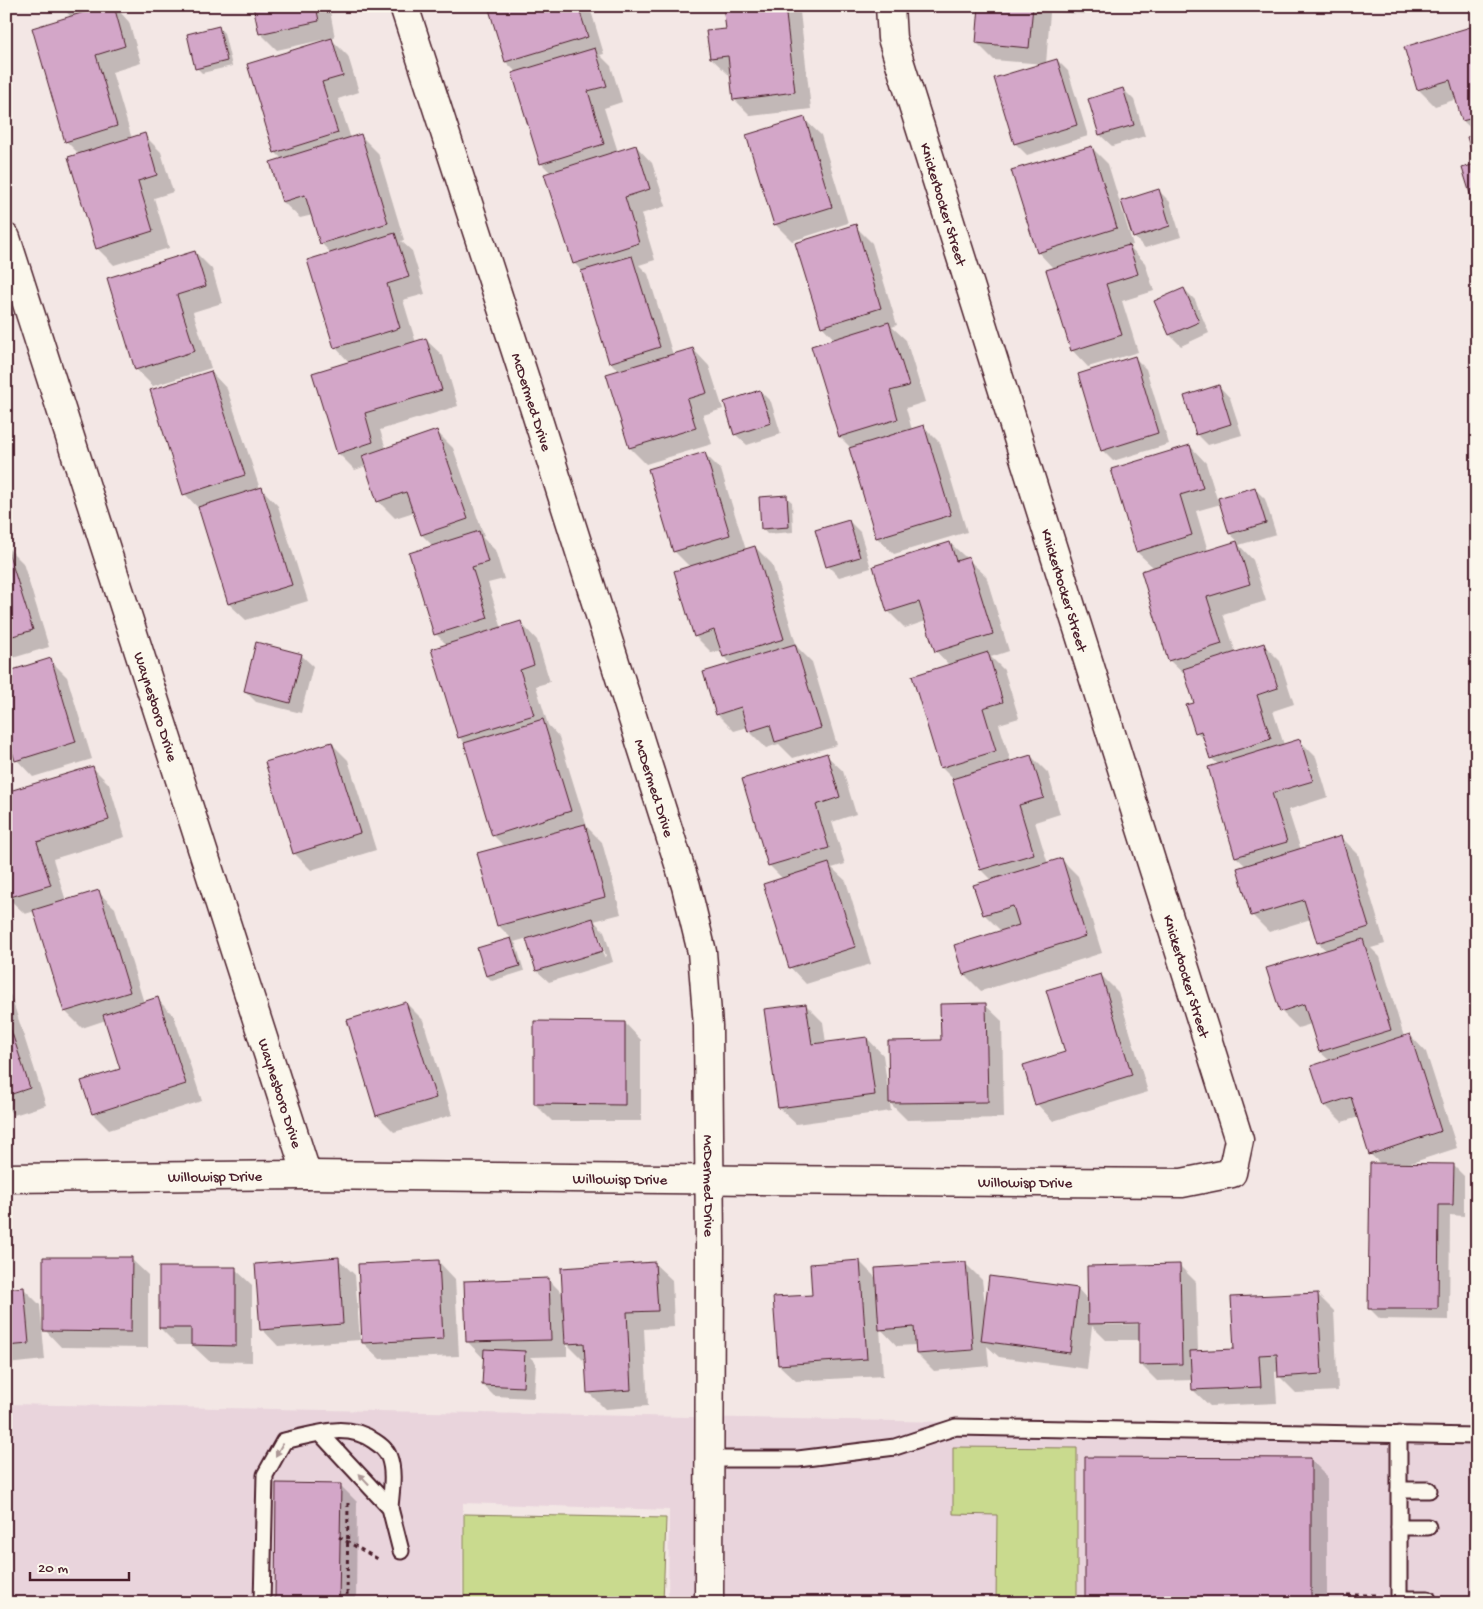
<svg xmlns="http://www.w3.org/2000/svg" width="1483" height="1609" font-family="'Gochi Hand',sans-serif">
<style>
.built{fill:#e9d4dc}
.green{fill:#c9da8e;stroke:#8a7c5c}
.shadow{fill:#0003;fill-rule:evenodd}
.building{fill:#d3a6c8;stroke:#4a1f2b}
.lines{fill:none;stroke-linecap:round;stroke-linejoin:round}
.lane-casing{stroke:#4a1f2b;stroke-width:19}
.street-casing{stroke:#4a1f2b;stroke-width:31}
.path{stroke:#4a1f2b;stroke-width:3;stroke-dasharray:4 4;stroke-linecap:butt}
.lane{stroke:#fbf7ec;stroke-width:15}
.street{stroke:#fbf7ec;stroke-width:28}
.oneway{fill:#ab9695}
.labels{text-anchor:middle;stroke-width:5;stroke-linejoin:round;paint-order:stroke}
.street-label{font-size:15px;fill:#4a1f2b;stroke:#fbf7ec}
</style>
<rect width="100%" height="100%" fill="#f3e7e5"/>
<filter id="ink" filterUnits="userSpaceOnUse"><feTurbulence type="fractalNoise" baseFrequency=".02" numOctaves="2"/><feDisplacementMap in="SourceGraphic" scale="10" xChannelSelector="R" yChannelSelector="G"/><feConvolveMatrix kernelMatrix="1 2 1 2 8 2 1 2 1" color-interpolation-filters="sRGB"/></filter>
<g filter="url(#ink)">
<polygon class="built" points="6,1404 1477,1432 1477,1603 668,1603 669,1510 463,1503 462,1603 6,1603"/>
<g class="green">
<polygon points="953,1447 1077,1448 1077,1603 996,1603 997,1515 953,1514"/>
<polygon points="464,1514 666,1518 663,1603 464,1603"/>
</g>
<g class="shadow">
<polygon points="31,6 43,6 34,9"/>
<polygon points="61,6 131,6 132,8 120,12 129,22 141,63 112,72 132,139 144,135 161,152 173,192 154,198 169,248 114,265 97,248 80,155 66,141 71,17"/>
<path d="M254,6H329L335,38H330L348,56L359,92L338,99L351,139L361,136L378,153L404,240L401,241L412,251L425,294L403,300L416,343L426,340L443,356L458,406L380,430L386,449L436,431L453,448L484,536L482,537L495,550L504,579L488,583L502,629L521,623L537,640L550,682L536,686L548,725L559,737L587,827L602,842L621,914L594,921L604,931L613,962L549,982L537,971L528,938L514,942L516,944L524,971L492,981L487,976L479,949L512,939L498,925L505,847L493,835L465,743L459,737L447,645L436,634L434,547L422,535L414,512L395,518L378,501L366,466L355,470L338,453L350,363L335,347L332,254L321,243L313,215L300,218L283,202L272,163L283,160L275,152L323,42L322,40L277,50L260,33ZM596,931H598L606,956L604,957Z"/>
<polygon points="489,6 586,6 591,11 604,54 600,55 611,66 622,102 604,108 618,152 636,146 652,163 666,206 641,214 655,260 639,265 648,274 673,355 693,349 709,366 723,409 703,415 712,444 646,464 630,448 619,371 610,362 582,271 574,263 551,173 541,163 517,73 506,62"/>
<polygon points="725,6 794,6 800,12 811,109 751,116 734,99 732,74 728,74 711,58 727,30"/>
<polygon points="980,6 1086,6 1085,14 1050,12 1046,64 1057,60 1068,71 1088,136 1027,155 1015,143 1044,64 994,60 977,43"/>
<polygon points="1477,26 1477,134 1463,121 1457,99 1435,106 1418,89"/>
<polygon points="219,28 224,33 232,66 202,73 197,68"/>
<polygon points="1123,89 1134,100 1145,136 1112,146 1100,135 1090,99"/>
<polygon points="804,119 821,135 848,223 792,241 775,224"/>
<polygon points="1091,147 1108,164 1133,245 1129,246 1145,263 1154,291 1122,301 1138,352 1088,367 1072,350 1054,269 1038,252"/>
<polygon points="1159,191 1170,202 1181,237 1145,248 1134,237"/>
<polygon points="855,226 872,243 897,325 892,327 906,340 925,402 906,408 912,430 923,426 940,443 967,532 894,554 877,538 851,448 840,437 835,340 822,326"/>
<polygon points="195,252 212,269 222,303 193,312 211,368 153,386 136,369"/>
<polygon points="1184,289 1195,300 1209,333 1181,346 1170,335 1156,301"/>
<polygon points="1135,358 1146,369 1169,444 1113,461 1102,450"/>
<polygon points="211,372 227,389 260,489 262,489 278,506 308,601 246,620 229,604 200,510 185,494"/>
<polygon points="1219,386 1230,398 1242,435 1208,445 1197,434"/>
<polygon points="760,391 771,402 781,434 747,445 735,434"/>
<path d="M1190,446L1206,463L1217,499L1254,488L1265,499L1276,534L1239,545L1253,560L1266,601L1223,614L1236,653L1263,644L1280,661L1294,704L1273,711L1284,745L1300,741L1316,757L1328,797L1288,810L1301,850L1341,837L1358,854L1385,944L1371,948L1380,957L1404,1037L1410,1035L1426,1052L1457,1148L1408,1164L1453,1165L1464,1176V1216L1450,1215L1449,1320L1380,1319L1369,1308L1381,1164L1370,1154L1359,1117L1342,1122L1325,1105L1330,1061L1320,1052L1311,1024L1298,1028L1281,1011L1327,951L1318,943L1311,919L1269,932L1252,915L1246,866L1236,857L1209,768L1219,765L1211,758L1206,742L1197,732L1195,704L1187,677L1169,660L1154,568L1137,552ZM1221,504L1230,534L1239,542L1208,551L1196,511Z"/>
<polygon points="704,453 721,470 746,550 755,547 772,564 797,647 812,662 837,745 793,758 779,744 766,748 749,731 748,727 734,731 717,714 732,665 724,657 722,650 712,653 695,636 690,567 674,551"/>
<polygon points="786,497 792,502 793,532 767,534 762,528"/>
<polygon points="849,521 860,532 871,568 839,577 828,566"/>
<polygon points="950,543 986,576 1009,651 991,657 1004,670 1019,718 999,724 1011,762 1031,756 1048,773 1060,814 1035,822 1048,864 1061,859 1078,876 1102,953 981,991 964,974 1002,932 984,914 992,881 981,870 954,780 941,767 949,665 936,651 926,621 905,628 888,611"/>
<polygon points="6,546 23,563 49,647 6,660"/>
<polygon points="301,655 313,666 301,713 256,702 245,691"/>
<polygon points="50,660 67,677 92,759 33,777 17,760"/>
<polygon points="331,743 348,760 376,850 311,870 294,853"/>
<polygon points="826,755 843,771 856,814 832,822 845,864 832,868 846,881 871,964 806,984 790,967 783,879 769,865"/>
<polygon points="92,767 109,784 125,837 53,859 66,901 98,892 115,908 144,1003 157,999 174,1016 202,1101 109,1130 93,1114 122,1069 106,1020 82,1028 65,1011 35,911 25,914 8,898 6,890 6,819"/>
<polygon points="1101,975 1118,992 1148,1092 1053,1121 1037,1104 1067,1053"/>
<polygon points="6,991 11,996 46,1105 14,1115 6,1107"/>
<polygon points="406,1003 423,1020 452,1115 394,1132 377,1115"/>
<polygon points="806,1005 823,1022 826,1043 867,1038 883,1055 888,1090 985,1005 1002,1021 1004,1118 907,1120 890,1103 891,1111 796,1124 779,1108"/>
<polygon points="625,1023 641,1040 641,1121 552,1121 535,1104"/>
<polygon points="131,1259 148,1275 148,1348 61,1347 45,1330"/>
<polygon points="338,1259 355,1275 360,1340 278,1346 262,1329"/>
<path d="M859,1261L877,1279L965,1263L982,1280L986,1313L1078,1289L1089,1301L1179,1265L1196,1282L1198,1352L1235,1350L1317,1294L1334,1311L1338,1391L1296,1393L1279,1376V1371L1275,1372L1277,1403L1210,1406L1193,1390V1380L1157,1381L1140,1364V1340H1106L1092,1326L1087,1369L999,1357L987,1346L989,1366L934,1371L917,1354L916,1345L897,1346L880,1328L883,1376L796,1381L779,1365L813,1296ZM1104,1322H1145V1324L1104,1325Z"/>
<polygon points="439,1262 455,1279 459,1356 380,1359 363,1343"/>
<polygon points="655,1264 672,1280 674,1327 644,1329 648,1406 605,1409 588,1392 587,1360 583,1360 567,1344 567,1356 530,1357 536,1363 534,1398 494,1396 483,1385 484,1359 467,1341 549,1280 563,1294"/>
<polygon points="235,1269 252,1285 252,1362 209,1361 192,1345 177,1345 160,1328"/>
<polygon points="23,1288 40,1305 45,1360 6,1364 6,1290"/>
<polygon points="1310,1459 1327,1476 1327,1603 1086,1603"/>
<polygon points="340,1485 357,1502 356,1603 276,1603"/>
</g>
<g class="building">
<polygon points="104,6 114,6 125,46 96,55 117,126 65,142 32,28"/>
<polygon points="253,6 316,6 319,21 259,34"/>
<polygon points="488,6 578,6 588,37 505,62"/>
<polygon points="723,6 785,6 795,92 733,100 728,56 710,58 706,31 726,29"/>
<polygon points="979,6 1033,6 1029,48 976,43"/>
<polygon points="1477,25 1477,117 1462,121 1450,80 1417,90 1404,47"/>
<polygon points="219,26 227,61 195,69 187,34"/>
<polygon points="332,38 343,76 322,82 338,133 274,153 247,64"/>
<polygon points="595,48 607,86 588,91 604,144 540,164 512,73"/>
<polygon points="1057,59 1077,125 1014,144 994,78"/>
<polygon points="1123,88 1134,125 1099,135 1088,99"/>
<polygon points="805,117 832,207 774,225 746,135"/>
<polygon points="145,133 157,175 138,181 153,231 96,249 68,157"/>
<polygon points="361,134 388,223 320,244 305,195 282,202 270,162"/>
<polygon points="1477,134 1477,213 1476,213 1462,168 1475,164 1467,137"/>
<polygon points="636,145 650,189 625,197 639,243 573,264 544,174"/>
<polygon points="1092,146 1117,228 1037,253 1011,170"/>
<polygon points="1159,189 1170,226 1133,238 1121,201"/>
<polygon points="856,224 881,308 821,327 795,243"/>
<polygon points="395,233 409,277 387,284 400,328 334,348 307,260"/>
<polygon points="1129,245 1138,274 1106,284 1122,335 1071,351 1046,270"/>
<polygon points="195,251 206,286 177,295 195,351 135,370 107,278"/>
<polygon points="632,256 660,347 609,363 581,271"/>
<polygon points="1184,288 1199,322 1169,335 1154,301"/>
<polygon points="889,322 909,386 890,391 898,419 839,437 811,346"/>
<polygon points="426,338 442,390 365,413 373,442 337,454 312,373"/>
<polygon points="693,348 707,393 687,399 696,428 629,448 606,374"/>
<polygon points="1135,356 1158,433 1101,451 1078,374"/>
<polygon points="211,371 245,475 183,495 150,390"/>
<polygon points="1219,385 1231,424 1196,435 1184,396"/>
<polygon points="760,390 771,423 734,435 724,402"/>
<polygon points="924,425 951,515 876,538 849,448"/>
<polygon points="437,430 468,519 421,535 406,492 377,502 362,456"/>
<polygon points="1190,445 1203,488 1180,495 1192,535 1136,552 1111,469"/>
<polygon points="705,452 730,535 673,552 648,469"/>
<polygon points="262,487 292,585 228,604 198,507"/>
<polygon points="1255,487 1266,523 1229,534 1218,498"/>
<polygon points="787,495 789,527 761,529 759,497"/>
<polygon points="849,520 860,557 826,567 815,530"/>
<polygon points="479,531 488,562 472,567 488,618 434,635 409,553"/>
<polygon points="1237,541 1250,584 1207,597 1222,644 1168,661 1141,571"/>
<polygon points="950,542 956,561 969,557 993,634 935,652 919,602 887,612 873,566"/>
<polygon points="6,545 33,630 6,638"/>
<polygon points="755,546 784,639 723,657 714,630 694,637 674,571"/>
<polygon points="521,621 534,665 520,670 534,715 458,738 431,649"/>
<polygon points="256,642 302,654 290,703 244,691"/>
<polygon points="1264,643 1278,688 1257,695 1271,739 1210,759 1201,731 1195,733 1186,705 1194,703 1183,669"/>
<polygon points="795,644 821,728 775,742 770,725 748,732 741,707 716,715 703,672"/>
<polygon points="988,652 1003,702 983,708 996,751 940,768 912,676"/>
<polygon points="51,658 76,742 15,761 6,731 6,672"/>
<polygon points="543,719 571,811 492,836 464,743"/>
<polygon points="1300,739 1313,781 1272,793 1287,842 1235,857 1208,767"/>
<polygon points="332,742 360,833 293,854 265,762"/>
<polygon points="827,753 840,797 816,805 829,848 768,866 742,779"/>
<polygon points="1031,755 1044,798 1019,805 1034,854 980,870 952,779"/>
<polygon points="93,766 109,820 37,842 51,885 7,898 6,792"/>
<polygon points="585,824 605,897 497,926 477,853"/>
<polygon points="1341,836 1369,927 1317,943 1304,900 1251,916 1237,868"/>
<polygon points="1062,858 1086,936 963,975 954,945 1019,925 1013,906 983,915 973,885"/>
<polygon points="829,863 855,947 789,968 763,884"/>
<polygon points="99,890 130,992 64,1012 33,910"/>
<polygon points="593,918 603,951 536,971 526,939"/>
<polygon points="511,938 520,966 486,976 477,948"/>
<polygon points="1363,939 1391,1030 1319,1052 1304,1004 1280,1012 1266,968"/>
<polygon points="1101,974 1132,1075 1035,1105 1023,1065 1065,1052 1046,990"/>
<polygon points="158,997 186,1084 92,1114 81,1081 120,1069 103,1015"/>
<polygon points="406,1002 436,1098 376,1116 347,1020"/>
<polygon points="986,1003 988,1102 889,1103 888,1041 941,1040 940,1004"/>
<polygon points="806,1004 812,1044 867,1037 875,1095 778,1108 764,1009"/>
<polygon points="6,1015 30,1088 6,1096"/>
<polygon points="534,1021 625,1022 625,1105 534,1104"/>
<polygon points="1410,1034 1441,1131 1369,1155 1351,1097 1324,1106 1311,1066"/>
<polygon points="1370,1163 1454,1164 1453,1205 1439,1205 1438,1309 1368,1309"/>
<polygon points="43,1257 132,1257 131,1332 43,1331"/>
<polygon points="339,1257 343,1324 260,1330 255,1264"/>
<polygon points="439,1260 443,1339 362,1343 358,1264"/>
<polygon points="860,1260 867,1359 778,1365 773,1297 812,1295 810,1264"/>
<polygon points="655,1262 658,1311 627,1312 631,1390 587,1393 584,1343 565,1344 561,1268"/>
<polygon points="966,1262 973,1350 916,1354 914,1327 879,1330 875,1268"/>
<polygon points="1180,1264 1182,1364 1139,1365 1139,1323 1088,1324 1087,1266"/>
<polygon points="159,1267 236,1267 236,1346 191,1345 191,1328 159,1328"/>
<polygon points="989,1276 1078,1288 1070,1353 981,1341"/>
<polygon points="549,1278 551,1340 466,1342 464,1281"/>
<polygon points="24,1287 29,1344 6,1346 6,1289"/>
<polygon points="1318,1293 1322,1374 1278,1377 1277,1354 1259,1355 1261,1387 1192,1390 1190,1351 1234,1349 1231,1297"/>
<polygon points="484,1349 525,1351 523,1387 482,1385"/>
<polygon points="1085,1457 1311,1458 1311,1603 1085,1603"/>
<polygon points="276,1483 341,1484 339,1603 275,1603"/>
</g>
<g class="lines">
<defs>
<g id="lane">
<polyline points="321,1434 390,1508 401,1551"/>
<polyline points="710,1459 798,1459 895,1447 956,1427 1477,1436"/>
<polyline points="1399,1490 1429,1490"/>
<polyline points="1399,1527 1428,1527"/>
<polyline points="1399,1599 1428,1599"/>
<path d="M262,1603L265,1475L284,1441C313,1435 346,1421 374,1441C380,1445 386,1449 389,1457C395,1473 391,1492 390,1508"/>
<polyline points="1399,1603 1399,1434"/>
</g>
<g id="street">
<path id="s1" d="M404,6L534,407L686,886L702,952L708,1026L710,1243L709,1603"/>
<path id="s2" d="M6,238L307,1175"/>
<path id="s3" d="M6,1178L307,1175L757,1180L1182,1183L1232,1173L1239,1140L892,38L890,6"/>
</g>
</defs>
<use href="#lane" class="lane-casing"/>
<use href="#street" class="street-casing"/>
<g class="path">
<polyline points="339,1537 378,1559"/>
<polyline points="1347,1595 1375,1595"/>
<polyline points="347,1603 348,1500"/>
</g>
<use href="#lane" class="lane"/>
<use href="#street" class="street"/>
</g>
<defs><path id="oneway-solid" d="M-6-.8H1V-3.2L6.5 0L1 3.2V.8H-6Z" transform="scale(1.25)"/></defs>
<g class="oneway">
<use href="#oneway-solid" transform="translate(279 1450) rotate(119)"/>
<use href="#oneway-solid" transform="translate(364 1479) rotate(-133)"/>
</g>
</g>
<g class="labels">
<g class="street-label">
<text transform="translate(944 204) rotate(73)" y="5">Knickerbocker Street</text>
<text dy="5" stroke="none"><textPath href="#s1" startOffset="416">McDermed Drive</textPath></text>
<text transform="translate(1065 590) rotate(73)" y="5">Knickerbocker Street</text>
<text dy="5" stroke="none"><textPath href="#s2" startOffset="492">Waynesboro Drive</textPath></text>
<text dy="5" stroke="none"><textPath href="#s1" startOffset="821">McDermed Drive</textPath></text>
<text transform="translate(1187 976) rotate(73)" y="5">Knickerbocker Street</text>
<text dy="5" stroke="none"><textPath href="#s2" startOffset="898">Waynesboro Drive</textPath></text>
<text dy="5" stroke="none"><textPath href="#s3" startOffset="209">Willowisp Drive</textPath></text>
<text dy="5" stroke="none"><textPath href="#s3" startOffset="614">Willowisp Drive</textPath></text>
<text dy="5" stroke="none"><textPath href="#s3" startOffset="1019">Willowisp Drive</textPath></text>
<text dy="5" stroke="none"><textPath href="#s1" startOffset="1226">McDermed Drive</textPath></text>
</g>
</g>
<rect width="1483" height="1609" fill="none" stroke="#fbf7ec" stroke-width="25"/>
<rect x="12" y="12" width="1458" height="1584" fill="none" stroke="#4a1f2b" stroke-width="2" filter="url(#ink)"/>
<path d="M30 1572v8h99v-8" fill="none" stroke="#4a1f2b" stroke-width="2.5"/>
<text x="38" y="1572" font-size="15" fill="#4a1f2b" stroke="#fbf7ec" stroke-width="4" paint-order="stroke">20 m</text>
</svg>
